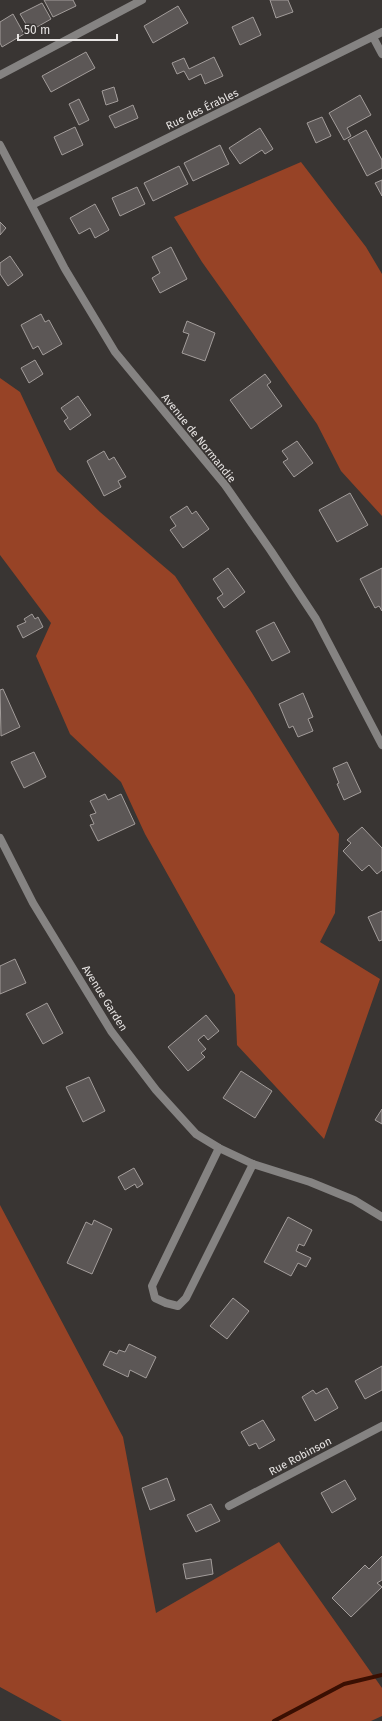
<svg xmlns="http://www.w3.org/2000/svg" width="382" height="1721" font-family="'Fira Sans',sans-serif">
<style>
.forest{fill:#974326}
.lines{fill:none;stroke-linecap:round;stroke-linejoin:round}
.stream{stroke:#3a0f02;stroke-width:4}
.building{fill:#5c5756;stroke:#a39d9b}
.minor{stroke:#858382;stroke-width:8}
.labels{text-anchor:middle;stroke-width:3;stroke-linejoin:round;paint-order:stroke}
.street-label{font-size:11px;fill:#e7e4e3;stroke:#393533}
</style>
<rect width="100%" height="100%" fill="#393533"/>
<g class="forest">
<polygon points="301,162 366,247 382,274 382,516 341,471 317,424 202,262 174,217"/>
<polygon points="0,378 20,392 57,471 100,512 175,576 252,693 339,834 335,913 320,942 380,979 324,1139 237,1045 235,995 145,834 121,782 70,734 36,656 51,623 0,555"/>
<polygon points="0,1205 123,1437 156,1613 279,1542 382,1688 382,1716 371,1721 62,1721 0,1687"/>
</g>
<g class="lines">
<polyline class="stream" points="274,1721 344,1684 382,1675"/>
</g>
<g class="building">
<polygon points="44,0 73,0 76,6 53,17"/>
<polygon points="270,0 288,0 293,12 276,18"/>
<polygon points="42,3 51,19 30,31 20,14"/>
<polygon points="178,6 188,23 153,43 144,26"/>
<polygon points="13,14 24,34 2,47 0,43 0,22"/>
<polygon points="253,17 261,35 240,45 232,27"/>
<polygon points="86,52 95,68 51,92 42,76"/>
<polygon points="214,57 223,76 205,84 201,74 189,80 184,71 177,74 172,63 184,58 189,69"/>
<polygon points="114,87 118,101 106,105 102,91"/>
<polygon points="360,95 371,115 347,128 351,136 344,140 329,113"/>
<polygon points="79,99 89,120 79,125 69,104"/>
<polygon points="133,105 138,118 115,128 109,116"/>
<polygon points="322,117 331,136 316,143 307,123"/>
<polygon points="75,127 83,145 62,155 54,137"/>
<polygon points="260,128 273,149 265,154 262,150 240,164 229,148"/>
<polygon points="366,130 382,160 382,168 367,176 348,140"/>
<polygon points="220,145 229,164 193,181 184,163"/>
<polygon points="179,166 188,184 153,201 144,183"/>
<polygon points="382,180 382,196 375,183"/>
<polygon points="137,187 145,204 120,216 112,198"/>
<polygon points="95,204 109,230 95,238 90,228 79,234 70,218"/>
<polygon points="0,222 6,228 0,235"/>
<polygon points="171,247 187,279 160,293 152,278 160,273 152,257"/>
<polygon points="10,256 23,275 8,286 0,274 0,263"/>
<polygon points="41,314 45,322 49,320 62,344 43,355 38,346 33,349 21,325"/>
<polygon points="187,321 215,333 205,361 182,353 189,334 183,332"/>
<polygon points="35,360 43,374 29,383 21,368"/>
<polygon points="265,374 271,382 267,385 282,406 251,429 230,400"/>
<polygon points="78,396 91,415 70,430 64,421 68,418 61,408"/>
<polygon points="297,441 313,463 294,477 283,462 288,459 282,451"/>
<polygon points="104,451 109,460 114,457 126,477 118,481 121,487 104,496 87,461"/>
<polygon points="350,493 368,525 337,542 319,510"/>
<polygon points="187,506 192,514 196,511 209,529 183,548 170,530 176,526 170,517"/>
<polygon points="228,568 245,592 224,608 217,598 223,594 213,579"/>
<polygon points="382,568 382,611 379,606 375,608 360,579"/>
<polygon points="32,614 35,619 38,617 43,627 23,638 17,626 26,622 24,619"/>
<polygon points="274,622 290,652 272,661 256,631"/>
<polygon points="3,689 20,727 1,736 0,690"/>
<polygon points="303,693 313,717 308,719 313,731 298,737 293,726 289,728 279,704"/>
<polygon points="34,752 46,777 24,788 11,762"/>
<polygon points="347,762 361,792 344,800 337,784 339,783 333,768"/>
<polygon points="105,794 108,800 121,794 135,824 98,841 90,825 94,824 90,815 96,813 90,801"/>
<polygon points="362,827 382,848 382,870 377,874 369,865 362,871 343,851 351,843 347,840"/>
<polygon points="382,911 382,940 379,941 368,917"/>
<polygon points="15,959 26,983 0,994 0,966"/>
<polygon points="47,1003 63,1033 43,1044 26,1014"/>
<polygon points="206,1015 219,1031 208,1040 204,1035 198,1040 206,1049 201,1053 205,1057 188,1071 168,1047"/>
<polygon points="241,1071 272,1091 255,1118 223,1098"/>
<polygon points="89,1077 105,1111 83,1122 66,1087"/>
<polygon points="382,1109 382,1124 375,1120"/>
<polygon points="134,1168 143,1184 137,1188 135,1184 125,1190 118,1177"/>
<polygon points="288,1217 312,1230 304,1246 299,1244 296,1251 311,1258 306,1267 298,1263 291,1276 264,1262"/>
<polygon points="94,1220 112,1229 92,1274 67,1263 86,1222 92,1225"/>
<polygon points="233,1298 249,1311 227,1339 210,1326"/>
<polygon points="129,1344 156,1357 146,1378 130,1370 128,1377 103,1365 110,1351 117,1354 119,1350 125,1352"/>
<polygon points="382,1366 382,1390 365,1399 355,1381"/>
<polygon points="327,1388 338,1408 315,1421 302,1397 313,1390 316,1394"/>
<polygon points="263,1420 275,1440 259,1449 256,1443 249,1446 241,1432"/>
<polygon points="167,1478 175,1500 150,1510 142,1488"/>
<polygon points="345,1480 356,1499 332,1513 321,1493"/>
<polygon points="211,1504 220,1521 196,1532 187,1515"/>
<polygon points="382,1556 382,1580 377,1583 382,1587 351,1617 332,1598 365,1565 369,1569"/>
<polygon points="211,1559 213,1574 186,1579 183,1564"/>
</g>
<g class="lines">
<g class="minor">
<polyline points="373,37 382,54"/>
<polyline points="0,75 142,0"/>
<polyline points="0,145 65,269 115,352 225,485 271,551 316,619 382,745"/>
<polyline points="32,205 382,32"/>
<polyline points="0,838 33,903 111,1031 156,1090 196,1134 219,1148 253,1164 310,1182 354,1200 382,1217"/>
<polyline points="219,1148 152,1286 155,1298 166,1303 178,1306 186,1298 253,1164"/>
<polyline points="229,1506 382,1426"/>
</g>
</g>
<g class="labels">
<g class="street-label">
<text transform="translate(202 109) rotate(-26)" y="4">Rue des Érables</text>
<text transform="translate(199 438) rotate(51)" y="4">Avenue de Normandie</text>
<text transform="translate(105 998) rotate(58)" y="4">Avenue Garden</text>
<text transform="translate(300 1456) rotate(-28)" y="4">Rue Robinson</text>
</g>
</g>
<path d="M18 34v6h99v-6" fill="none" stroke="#e7e4e3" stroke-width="2"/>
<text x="24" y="34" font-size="12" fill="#e7e4e3" stroke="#393533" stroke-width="3" paint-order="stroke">50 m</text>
</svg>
